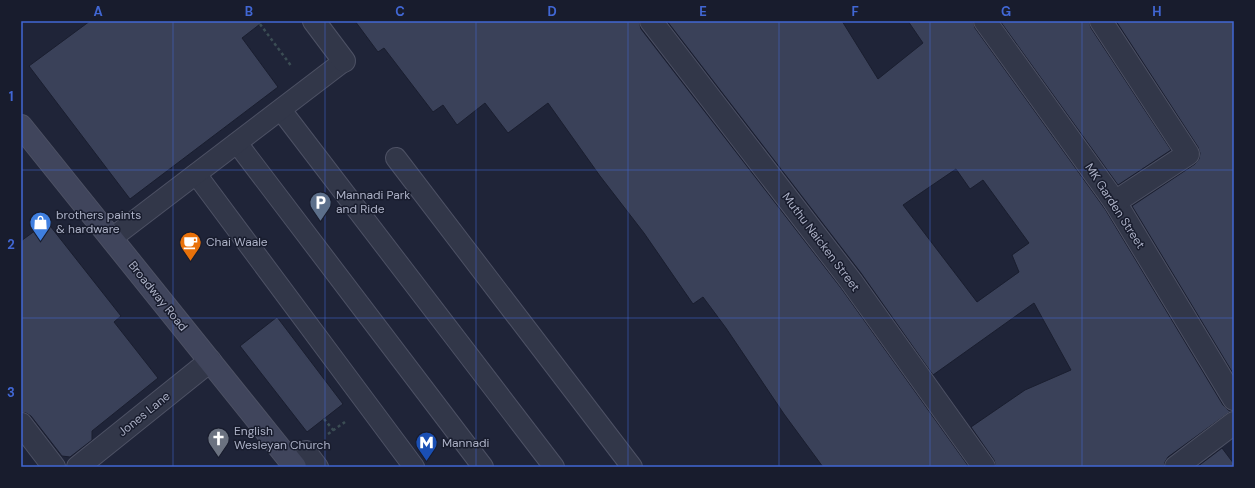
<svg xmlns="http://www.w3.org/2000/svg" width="1255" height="488" font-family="'DM Sans',sans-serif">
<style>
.building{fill:#3a4159;stroke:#1a1e2f;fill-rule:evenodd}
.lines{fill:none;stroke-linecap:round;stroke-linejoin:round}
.lane-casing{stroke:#4d5164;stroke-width:22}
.street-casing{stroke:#4d5164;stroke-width:24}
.secondary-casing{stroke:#4d5164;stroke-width:24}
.path{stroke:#3b4d54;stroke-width:2.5;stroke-dasharray:3 3;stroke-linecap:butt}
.lane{stroke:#323749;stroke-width:20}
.street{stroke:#323749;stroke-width:22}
.secondary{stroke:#40455c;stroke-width:22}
.grid{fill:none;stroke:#4167d4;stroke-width:1;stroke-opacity:0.55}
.labels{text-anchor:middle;stroke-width:3;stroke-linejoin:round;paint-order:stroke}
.poi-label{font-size:12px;fill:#acb1c6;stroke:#181c2d;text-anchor:start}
.street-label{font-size:12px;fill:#acb1c6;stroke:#181c2d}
.neatline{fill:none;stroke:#4167d4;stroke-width:1.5}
.grid-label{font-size:13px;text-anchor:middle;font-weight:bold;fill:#4167d4}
</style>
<rect width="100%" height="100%" fill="#1f2438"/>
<g class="building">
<polygon points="90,21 264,21 242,38 278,87 130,199 29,66"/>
<polygon points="355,21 639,21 641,29 841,288 969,467 823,467 784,414 726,328 703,297 693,304 644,233 600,176 548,103 508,133 485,103 457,125 443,105 433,112 384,48 378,52"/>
<path d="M667,21H842L878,79L923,43L908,21H973L975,28L1105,209L1223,405L1228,410L1231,411L1168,457L1165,462L1164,467H996L994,460L971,427L1025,390L1071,370L1034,303L933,375L861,273ZM956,169L970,189L983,180L1029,243L1012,255L1019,272L977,302L903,205Z"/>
<polygon points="1000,21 1089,21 1091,28 1171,150 1118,185"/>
<polygon points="1116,21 1234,21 1234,375 1132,206 1195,164 1199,159 1200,153 1198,147"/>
<polygon points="47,222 121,316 114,322 158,378 92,431 92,440 70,457 62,456 31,416 26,413 21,412 21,241"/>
<polygon points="277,317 343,404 307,432 240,346"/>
<polygon points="1222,448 1234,464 1234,467 1197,467"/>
</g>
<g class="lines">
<defs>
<g id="lane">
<polyline points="281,110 554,467"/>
<polyline points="237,143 483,467"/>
<polyline points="396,158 632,467"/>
<polyline points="196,174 414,467"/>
<polyline points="112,238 344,61"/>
<polyline points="306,451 318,467"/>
</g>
<g id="street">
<polyline points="314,21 344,61"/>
<polyline points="651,21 851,281 984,467"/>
<polyline points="985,21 1115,202 1234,399"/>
<polyline points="1101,21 1188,154 1115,202"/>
<polyline points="21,424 54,467"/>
<polyline points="78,467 210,361"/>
<polyline points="1176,467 1234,423"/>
</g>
<polyline id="secondary" points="21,126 295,467"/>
</defs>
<use href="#lane" class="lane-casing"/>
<use href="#street" class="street-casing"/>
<use href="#secondary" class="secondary-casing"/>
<g class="path">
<polyline points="260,24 292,67"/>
<polyline points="324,419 334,431"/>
<polyline points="328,434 345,422"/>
</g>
<use href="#lane" class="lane"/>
<use href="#street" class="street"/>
<use href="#secondary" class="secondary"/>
</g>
<path class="grid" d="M173,21V467M325,21V467M476,21V467M628,21V467M779,21V467M930,21V467M1082,21V467M21,170H1234M21,318H1234"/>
<defs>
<symbol id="parking-pin" viewBox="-11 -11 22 30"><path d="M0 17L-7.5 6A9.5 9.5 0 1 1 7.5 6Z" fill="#5c6f8a" stroke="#181c2d"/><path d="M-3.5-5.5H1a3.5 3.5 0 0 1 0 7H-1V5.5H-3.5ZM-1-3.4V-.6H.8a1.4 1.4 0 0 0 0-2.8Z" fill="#fff"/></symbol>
<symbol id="shop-pin" viewBox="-11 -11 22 30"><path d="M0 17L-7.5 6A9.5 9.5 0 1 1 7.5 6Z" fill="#3f7fe0" stroke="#181c2d"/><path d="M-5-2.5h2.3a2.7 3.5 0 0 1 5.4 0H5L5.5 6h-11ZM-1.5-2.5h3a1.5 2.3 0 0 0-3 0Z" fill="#fff"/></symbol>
<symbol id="cafe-pin" viewBox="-11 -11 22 30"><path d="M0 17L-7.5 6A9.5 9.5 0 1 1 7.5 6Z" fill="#e8710a" stroke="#181c2d"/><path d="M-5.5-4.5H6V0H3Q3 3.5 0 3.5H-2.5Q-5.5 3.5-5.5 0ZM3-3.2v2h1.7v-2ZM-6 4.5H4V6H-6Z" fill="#fff"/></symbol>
<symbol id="church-pin" viewBox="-11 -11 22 30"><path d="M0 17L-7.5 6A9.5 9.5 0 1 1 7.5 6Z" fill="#6b7280" stroke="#181c2d"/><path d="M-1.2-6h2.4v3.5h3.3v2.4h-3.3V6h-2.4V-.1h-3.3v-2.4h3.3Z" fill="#fff"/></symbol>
<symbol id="metro-pin" viewBox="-11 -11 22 30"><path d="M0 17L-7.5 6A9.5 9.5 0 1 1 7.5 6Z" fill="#1a4fb4" stroke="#181c2d"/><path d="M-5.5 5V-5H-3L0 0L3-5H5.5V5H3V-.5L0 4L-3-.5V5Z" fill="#fff"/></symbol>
</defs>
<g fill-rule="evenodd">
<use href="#parking-pin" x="308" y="190" width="25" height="34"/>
<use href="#shop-pin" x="28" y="210" width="25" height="34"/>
<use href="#cafe-pin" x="178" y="230" width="25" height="34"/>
<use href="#church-pin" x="206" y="426" width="25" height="34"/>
<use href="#metro-pin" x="414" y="430" width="25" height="34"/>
</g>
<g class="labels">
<g class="poi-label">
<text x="336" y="199">Mannadi Park<tspan x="336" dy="14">and Ride</tspan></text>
<text x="56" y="219">brothers paints<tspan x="56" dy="14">&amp; hardware</tspan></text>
<text x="206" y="246">Chai Waale</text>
<text x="234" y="435">English<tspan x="234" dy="14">Wesleyan Church</tspan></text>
<text x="442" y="447">Mannadi</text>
</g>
<g class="street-label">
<text transform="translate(1115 206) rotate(57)" y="4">MK Garden Street</text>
<text transform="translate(821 242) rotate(53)" y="4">Muthu Naicken Street</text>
<text transform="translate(158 296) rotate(51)" y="4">Broadway Road</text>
<text transform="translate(144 414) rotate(-39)" y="4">Jones Lane</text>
</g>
</g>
<rect width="1255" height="488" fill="none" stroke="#181c2d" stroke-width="44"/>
<rect x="22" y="22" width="1211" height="444" class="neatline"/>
<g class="grid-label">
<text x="98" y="16">A</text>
<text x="249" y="16">B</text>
<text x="400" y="16">C</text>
<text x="552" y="16">D</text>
<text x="703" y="16">E</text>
<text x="855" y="16">F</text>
<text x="1006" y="16">G</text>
<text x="1157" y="16">H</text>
<text x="11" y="101">1</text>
<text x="11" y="249">2</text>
<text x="11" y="397">3</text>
</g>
</svg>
